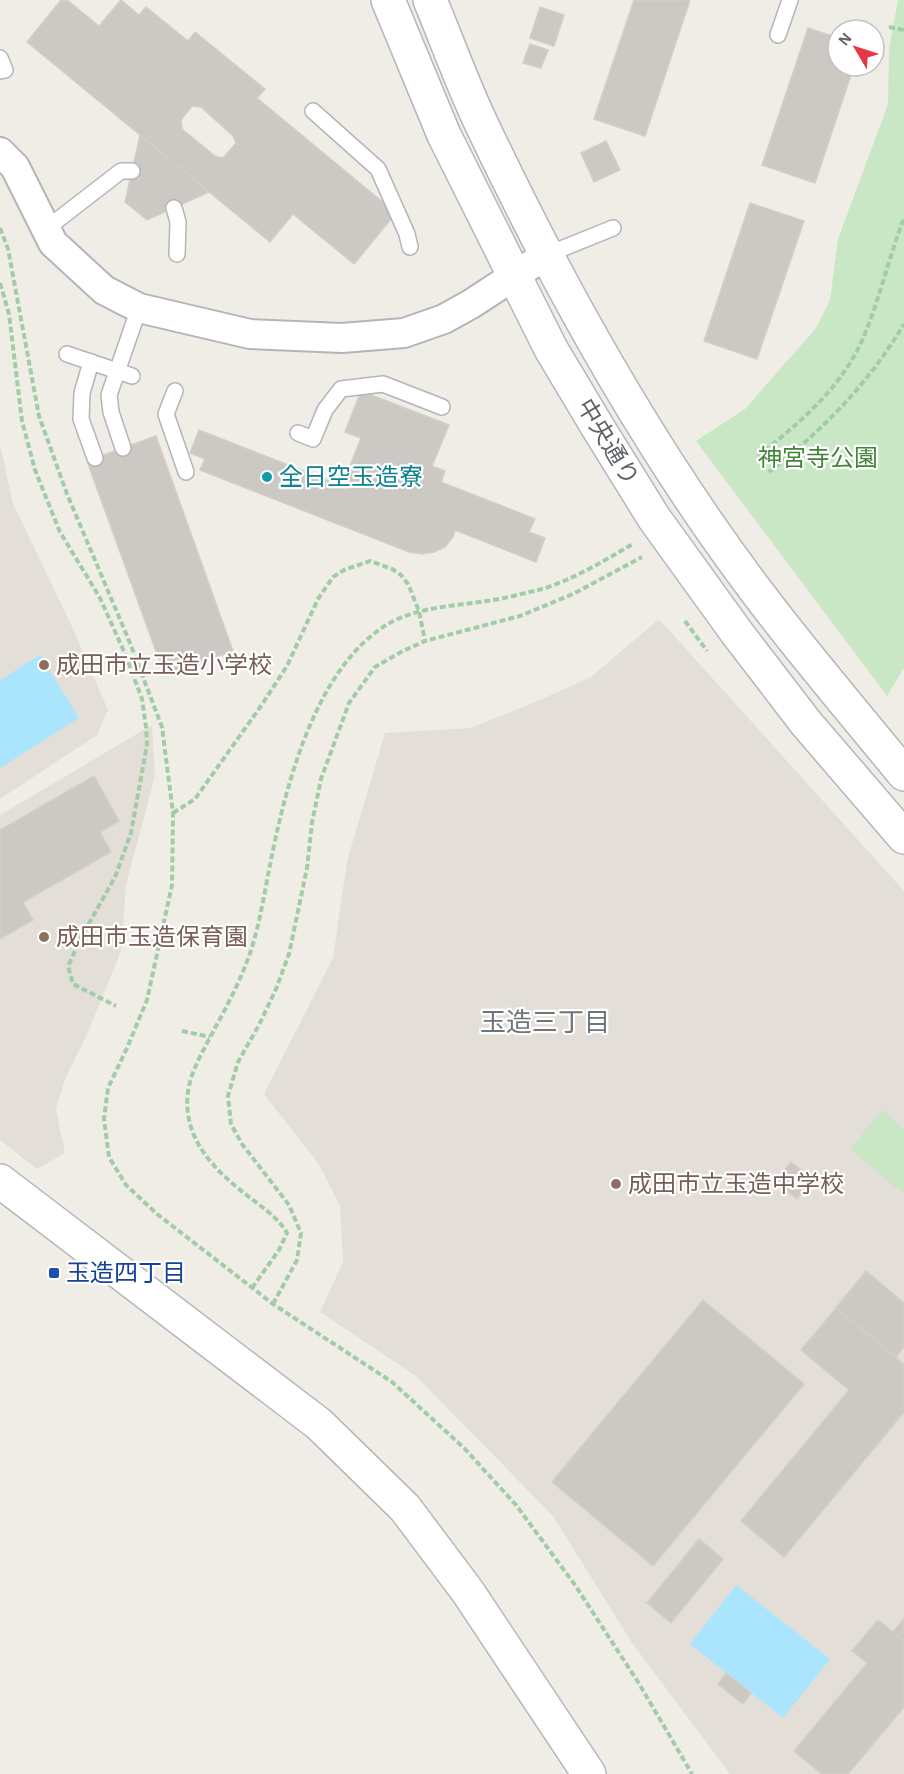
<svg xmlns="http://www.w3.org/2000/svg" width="904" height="1774" font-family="'Alegreya Sans','Noto Sans JP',sans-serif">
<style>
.education{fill:#e3ded8}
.green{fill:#cae7c5}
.water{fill:#abe5fd}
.building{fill:#ccc8c4;stroke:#d5cec5;stroke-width:1.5;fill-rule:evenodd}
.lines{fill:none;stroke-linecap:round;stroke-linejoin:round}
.lane-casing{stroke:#b2b5b9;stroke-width:18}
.street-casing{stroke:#b2b5b9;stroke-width:32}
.secondary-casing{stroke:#b3b7bb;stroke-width:36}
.path{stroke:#a1cca7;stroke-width:4;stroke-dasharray:6 3;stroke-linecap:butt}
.lane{stroke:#fff;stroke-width:15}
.street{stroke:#fff;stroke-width:28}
.secondary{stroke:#fff;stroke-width:33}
.culture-dot{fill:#0f9aa8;stroke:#fff;stroke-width:2}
.education-dot{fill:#8d6e63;stroke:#fff;stroke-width:2}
.transit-dot{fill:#1a4fb4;stroke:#fff;stroke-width:2}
.labels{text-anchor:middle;stroke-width:4.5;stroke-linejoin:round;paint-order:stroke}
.street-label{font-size:24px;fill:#5e6367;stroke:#fff}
.park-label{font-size:24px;fill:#408538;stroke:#fff}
.culture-label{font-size:24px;fill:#0d838f;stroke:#fff;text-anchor:start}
.education-label{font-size:24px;fill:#785e54;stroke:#fff;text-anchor:start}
.transit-label{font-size:24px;fill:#164399;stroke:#fff;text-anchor:start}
.neighbourhood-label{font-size:26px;fill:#6f7679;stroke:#fff}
</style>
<rect width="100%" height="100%" fill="#f0ede7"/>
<g class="education">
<polygon points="0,444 13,504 69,620 108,710 97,735 0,799"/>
<polygon points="659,619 904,891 904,1774 730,1774 632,1643 553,1516 416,1376 320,1312 343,1262 340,1206 318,1163 264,1094 333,958 347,861 385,733 471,728 533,703 591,677"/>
<polygon points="152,725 155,776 126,885 121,951 86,1037 65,1079 56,1109 65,1153 37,1169 0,1140 0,815"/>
</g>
<g class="green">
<polygon points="898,0 904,0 904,668 887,696 696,441 745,409 816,328 830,300 838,239 888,104 889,49"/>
<polygon points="882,1110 904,1129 904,1194 850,1149"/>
</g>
<g class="water">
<polygon points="40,655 79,718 0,768 0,680"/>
<polygon points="736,1585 830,1659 783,1718 690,1644"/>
</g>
<g class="building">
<path d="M61,0H67L99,26L121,0L139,15L146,7L188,41L195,32L265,89L257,98L396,213L354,264L293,214L270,242L27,42ZM192,106L201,107L233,136L236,143L223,158L215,156L182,129L181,120Z"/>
<polygon points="634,0 690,0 645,136 594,119"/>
<polygon points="540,7 564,15 554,46 530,38"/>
<polygon points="808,28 838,38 838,66 854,66 815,183 762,165"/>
<polygon points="530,44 548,50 541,68 523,63"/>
<polygon points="140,135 209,192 147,220 125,202"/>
<polygon points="606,141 620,170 594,182 581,153"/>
<polygon points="750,203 804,221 757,359 704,341"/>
<polygon points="361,391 449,425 432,466 445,471 441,482 535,519 529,532 545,538 536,562 455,530 453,537 445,547 434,552 422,554 409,552 200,470 205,459 190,453 199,430 342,486 361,438 345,432"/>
<polygon points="156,436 233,651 165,676 87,461"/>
<polygon points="94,776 119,821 100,832 111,852 23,902 33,920 0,939 0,830"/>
<polygon points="791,1162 812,1179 797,1199 775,1181"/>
<polygon points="866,1271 904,1303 904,1347 896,1357 836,1308"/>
<polygon points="703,1300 804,1384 653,1566 552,1482"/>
<polygon points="836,1308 904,1364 904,1412 784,1557 741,1521 849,1390 801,1350"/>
<polygon points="699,1539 723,1559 671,1623 647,1603"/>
<polygon points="904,1619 904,1641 893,1632"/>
<polygon points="878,1620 904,1641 904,1707 848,1774 822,1774 794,1751 867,1663 852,1651"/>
<polygon points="726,1673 751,1693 743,1704 718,1684"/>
</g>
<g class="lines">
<defs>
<g id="lane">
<polyline points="778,35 790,0"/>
<polyline points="0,58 5,70 0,71"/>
<polyline points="313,111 378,169 407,234 410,247"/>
<polyline points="174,208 178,222 177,254"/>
<polyline points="46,229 121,171 132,171"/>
<polyline points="546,255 613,228"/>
<polyline points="67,354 132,376"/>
<polyline points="91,362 82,393 81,419 95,458"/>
<polyline points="175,391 166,414 186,472"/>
<polyline points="298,433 313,439 325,410 341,389 383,384 442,407"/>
<polyline points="123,448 111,412 109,395 139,308"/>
</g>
<polyline id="street" points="0,152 15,167 53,243 104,290 139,308 250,334 342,338 404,333 444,319 471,304 546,255"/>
<g id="secondary">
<polyline points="388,0 444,135 551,349 597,426 654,518 737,633 806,723 904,837"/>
<path d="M430,0C447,41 462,83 481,123C559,288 649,450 760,596C806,657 856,715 904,774"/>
<polyline points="0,1181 319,1424 405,1508 468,1592 589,1774"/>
</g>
</defs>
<use href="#lane" class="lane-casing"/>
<use href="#street" class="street-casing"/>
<use href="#secondary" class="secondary-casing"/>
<g class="path">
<polyline points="889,27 904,30"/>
<polyline points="0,228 8,249 39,416 67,494 130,643 162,727 173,813 172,885 147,1000 127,1048 108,1088 104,1119 109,1157 126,1185 157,1214 273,1304 392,1382 464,1448 516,1505 575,1585 638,1682 692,1774"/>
<polyline points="0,283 9,314 22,421 35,470 60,532 100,598 126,656 142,699 146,727 147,744 131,833 115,877 82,936 68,966 73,984 116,1006"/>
<path d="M758,456C800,423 844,385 864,336C880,298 889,257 904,218"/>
<path d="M769,472C823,430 869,383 904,324"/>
<polyline points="685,621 707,651"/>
<polyline points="173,813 195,799 261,706 287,666 318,599 333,577 344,570 370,561 392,569 401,575 408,584 419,611 425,641"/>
<polyline points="182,1031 210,1037"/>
<path d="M252,1288L279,1250L287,1233C279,1219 266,1210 253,1200C224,1178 193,1151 188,1114C183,1081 201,1056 215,1028C227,1006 239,983 248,959C259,929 264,895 270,865C285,789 312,681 376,632C408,607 448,607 486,601C503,599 521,594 538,590C572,581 603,561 633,544"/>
<polyline points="273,1304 297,1260 301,1233 289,1205 242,1144 231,1124 228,1096 238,1062 259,1025 276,989 289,954 307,868 312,823 321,779 349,703 375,667 403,651 425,641 520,616 573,594 642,557"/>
</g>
<use href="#lane" class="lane"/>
<use href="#street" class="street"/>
<use href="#secondary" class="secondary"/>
</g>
<circle class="culture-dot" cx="267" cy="477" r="6"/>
<g class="education-dot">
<circle cx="44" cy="665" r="6"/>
<circle cx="44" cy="937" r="6"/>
<circle cx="616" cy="1184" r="6"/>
</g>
<rect class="transit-dot" x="48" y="1267" width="12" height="12" rx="3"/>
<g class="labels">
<g class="street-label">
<text transform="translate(608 442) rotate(59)" y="8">中央通り</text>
</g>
<g class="park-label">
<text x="818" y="466">神宮寺公園</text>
</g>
<g class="culture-label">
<text x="279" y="485">全日空玉造寮</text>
</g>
<g class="education-label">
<text x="56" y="673">成田市立玉造小学校</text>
<text x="56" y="945">成田市玉造保育園</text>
<text x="628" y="1192">成田市立玉造中学校</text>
</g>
<g class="transit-label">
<text x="66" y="1281">玉造四丁目</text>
</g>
<g class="neighbourhood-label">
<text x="545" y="1031">玉造三丁目</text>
</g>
</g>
<g transform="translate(856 48) rotate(309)"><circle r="28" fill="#ffffff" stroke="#bfc1c2" stroke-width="1.5"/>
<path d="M0-4.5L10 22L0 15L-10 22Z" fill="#e53844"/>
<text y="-9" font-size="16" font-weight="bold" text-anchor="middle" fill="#5e6367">N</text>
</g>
</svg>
